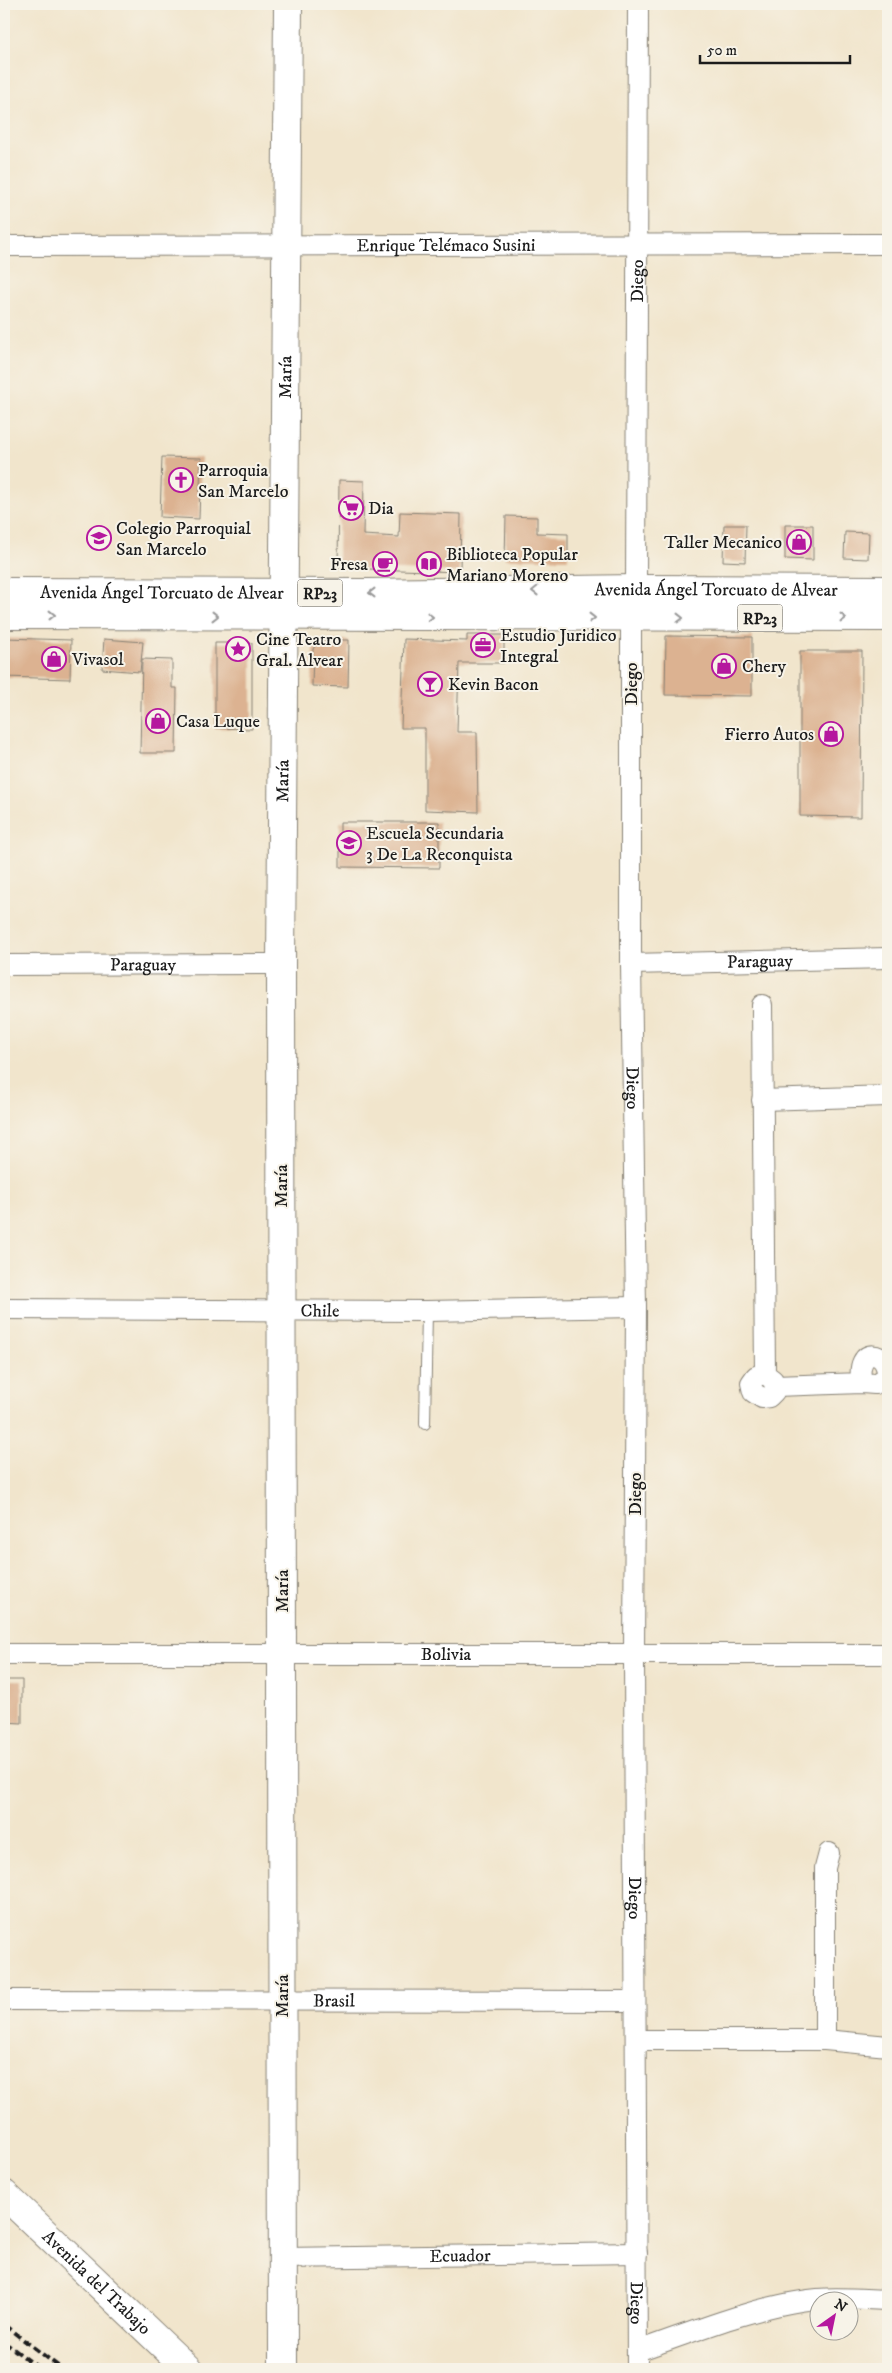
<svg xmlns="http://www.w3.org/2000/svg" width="892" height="2373" font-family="'IM FELL DW Pica',serif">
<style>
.building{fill:#dcb291}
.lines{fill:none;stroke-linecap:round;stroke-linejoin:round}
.lane-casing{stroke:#868074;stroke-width:12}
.street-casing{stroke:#868074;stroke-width:22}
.secondary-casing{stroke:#868074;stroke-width:30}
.primary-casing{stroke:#868074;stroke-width:30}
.lane{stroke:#fff;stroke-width:10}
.street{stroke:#fff;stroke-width:20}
.secondary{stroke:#fff;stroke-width:28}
.primary{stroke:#fff;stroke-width:28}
.rail{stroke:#1c1c1c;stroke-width:4;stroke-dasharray:8 4;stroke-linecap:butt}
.oneway{stroke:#999}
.labels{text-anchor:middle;stroke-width:4;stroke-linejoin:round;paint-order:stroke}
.shield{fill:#f7f3e8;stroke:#5e5c59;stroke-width:1}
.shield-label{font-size:16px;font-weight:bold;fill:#1c1c1c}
.street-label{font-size:18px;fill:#1c1c1c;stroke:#f7f3e8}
.poi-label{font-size:18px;fill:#1c1c1c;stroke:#f7f3e8;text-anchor:start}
</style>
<rect width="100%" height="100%" fill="#f7f3e8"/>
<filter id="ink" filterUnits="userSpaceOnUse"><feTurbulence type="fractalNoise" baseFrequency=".02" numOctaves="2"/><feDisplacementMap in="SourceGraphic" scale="10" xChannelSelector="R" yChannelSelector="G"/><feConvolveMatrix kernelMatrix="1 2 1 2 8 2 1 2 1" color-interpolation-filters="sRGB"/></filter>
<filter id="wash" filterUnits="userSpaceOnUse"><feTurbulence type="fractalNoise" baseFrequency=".0096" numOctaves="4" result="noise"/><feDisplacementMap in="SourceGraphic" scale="20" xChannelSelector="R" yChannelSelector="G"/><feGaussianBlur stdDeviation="1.12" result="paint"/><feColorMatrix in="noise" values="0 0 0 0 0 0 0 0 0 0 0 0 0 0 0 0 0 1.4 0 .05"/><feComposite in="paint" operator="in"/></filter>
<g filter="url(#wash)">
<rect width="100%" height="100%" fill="#f1e5cc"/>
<g id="blocks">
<g class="building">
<polygon points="162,457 201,458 199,519 160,517"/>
<polygon points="339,480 364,481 363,535 399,537 400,512 461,514 460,572 338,568"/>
<polygon points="506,516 537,517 537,533 568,534 568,559 505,559"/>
<polygon points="724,525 746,525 745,562 723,561"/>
<polygon points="785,525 813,525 813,560 785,559"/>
<polygon points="845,532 869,533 868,559 844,558"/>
<polygon points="467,635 504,635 504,663 459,663 457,732 477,732 478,812 425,810 425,728 401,728 404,639 467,641"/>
<polygon points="666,636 752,637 752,696 665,695"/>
<polygon points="4,638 71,640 70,679 4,677"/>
<polygon points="104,639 143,642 140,672 102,669"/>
<polygon points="319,640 349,640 348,687 312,686 313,649"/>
<polygon points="215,643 252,643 252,729 215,728"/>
<polygon points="800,651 862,651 861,817 800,816"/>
<polygon points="142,659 172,660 172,688 177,688 176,753 140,753"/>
<polygon points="340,822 439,822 439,868 340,867"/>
<polygon points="4,1680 22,1680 22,1723 4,1722"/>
</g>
</g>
</g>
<g filter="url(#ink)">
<use href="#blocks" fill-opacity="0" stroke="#868074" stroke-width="1"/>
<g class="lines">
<defs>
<polyline id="lane" points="425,1424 427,1311"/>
<g id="street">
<path id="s1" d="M4,246L888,244"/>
<path id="s2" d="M636,589L638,4"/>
<path id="s3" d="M631,618V964L636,1307L634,1653L637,2369"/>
<path id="s4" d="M631,964L888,958"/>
<path id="s5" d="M4,965L281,964"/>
<path d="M762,1005L765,1374L773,1380L775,1386L862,1383L875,1384L886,1378C892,1350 853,1344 862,1383"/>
<polyline points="762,1100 888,1096"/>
<path id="s6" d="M4,1309L427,1311L636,1307"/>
<polyline points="765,1374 756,1376 751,1383 753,1392 762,1398 769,1397 774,1392 775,1386"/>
<path id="s7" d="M4,1654H888"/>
<path id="s8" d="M4,2000L635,2001"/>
<polyline points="637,2040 825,2040 888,2046"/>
<polyline points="825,2040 825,1868 829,1853"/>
<path id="s9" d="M282,2258L637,2253"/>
<path d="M637,2351C691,2333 745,2310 801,2301C830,2296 859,2299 888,2300"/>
</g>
<g id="secondary">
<path id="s10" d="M4,2194L188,2369"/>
<path id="s11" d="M283,2369L281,964L288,4"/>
</g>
<g id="primary">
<path id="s12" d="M4,592L369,593L636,589L888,590"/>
<polyline points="4,615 888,617"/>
</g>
</defs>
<use href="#lane" class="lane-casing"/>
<use href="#street" class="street-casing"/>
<use href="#secondary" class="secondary-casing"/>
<use href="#primary" class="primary-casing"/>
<use href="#lane" class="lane"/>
<use href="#street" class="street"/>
<use href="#secondary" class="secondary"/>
<use href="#primary" class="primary"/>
<g class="rail">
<polyline points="4,2325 62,2369"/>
<polyline points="4,2342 40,2369"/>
</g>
</g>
<defs><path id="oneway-chevron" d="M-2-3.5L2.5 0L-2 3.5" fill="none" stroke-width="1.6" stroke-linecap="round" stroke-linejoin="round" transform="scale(1.25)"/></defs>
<g class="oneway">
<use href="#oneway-chevron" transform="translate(535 591) rotate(179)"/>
<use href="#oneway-chevron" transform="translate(372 593) rotate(180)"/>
<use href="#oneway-chevron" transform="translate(52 615)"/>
<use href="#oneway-chevron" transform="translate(215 616)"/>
<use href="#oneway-chevron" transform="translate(430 617)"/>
<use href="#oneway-chevron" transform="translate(592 618)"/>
<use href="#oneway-chevron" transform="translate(680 618)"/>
<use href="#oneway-chevron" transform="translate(843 618)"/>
</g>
</g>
<defs>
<symbol id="church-ring" viewBox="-11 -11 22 22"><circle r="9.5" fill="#f7f3e8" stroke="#b5179e" stroke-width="1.5"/><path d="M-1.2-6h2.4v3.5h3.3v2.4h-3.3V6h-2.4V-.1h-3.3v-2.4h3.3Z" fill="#b5179e"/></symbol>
<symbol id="supermarket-ring" viewBox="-11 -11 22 22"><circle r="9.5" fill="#f7f3e8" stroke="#b5179e" stroke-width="1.5"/><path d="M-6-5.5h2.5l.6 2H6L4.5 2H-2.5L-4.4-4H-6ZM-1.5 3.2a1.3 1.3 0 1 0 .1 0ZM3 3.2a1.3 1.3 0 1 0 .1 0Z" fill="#b5179e"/></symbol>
<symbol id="school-ring" viewBox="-11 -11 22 22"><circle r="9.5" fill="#f7f3e8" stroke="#b5179e" stroke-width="1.5"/><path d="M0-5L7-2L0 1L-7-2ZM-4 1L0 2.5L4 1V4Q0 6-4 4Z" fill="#b5179e"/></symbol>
<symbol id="shop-ring" viewBox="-11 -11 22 22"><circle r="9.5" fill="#f7f3e8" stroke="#b5179e" stroke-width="1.5"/><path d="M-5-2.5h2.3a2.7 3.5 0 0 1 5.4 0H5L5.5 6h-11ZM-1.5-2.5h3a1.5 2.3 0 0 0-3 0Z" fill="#b5179e"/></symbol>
<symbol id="cafe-ring" viewBox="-11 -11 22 22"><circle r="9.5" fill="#f7f3e8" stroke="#b5179e" stroke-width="1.5"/><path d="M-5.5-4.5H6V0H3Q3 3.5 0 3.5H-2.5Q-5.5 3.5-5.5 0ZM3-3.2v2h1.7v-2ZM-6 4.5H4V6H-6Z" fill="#b5179e"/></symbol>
<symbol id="library-ring" viewBox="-11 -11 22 22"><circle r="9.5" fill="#f7f3e8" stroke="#b5179e" stroke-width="1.5"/><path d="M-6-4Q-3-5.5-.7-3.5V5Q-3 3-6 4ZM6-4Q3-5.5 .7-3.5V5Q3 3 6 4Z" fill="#b5179e"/></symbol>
<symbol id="office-ring" viewBox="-11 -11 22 22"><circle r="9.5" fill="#f7f3e8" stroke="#b5179e" stroke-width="1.5"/><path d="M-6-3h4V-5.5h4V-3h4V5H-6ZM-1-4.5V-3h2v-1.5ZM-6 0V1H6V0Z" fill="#b5179e"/></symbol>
<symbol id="sight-ring" viewBox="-11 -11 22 22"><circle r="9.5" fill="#f7f3e8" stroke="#b5179e" stroke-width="1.5"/><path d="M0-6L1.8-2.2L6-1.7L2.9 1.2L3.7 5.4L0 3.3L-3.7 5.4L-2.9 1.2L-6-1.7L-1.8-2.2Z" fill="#b5179e"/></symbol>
<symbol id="bar-ring" viewBox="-11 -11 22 22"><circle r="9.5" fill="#f7f3e8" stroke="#b5179e" stroke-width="1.5"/><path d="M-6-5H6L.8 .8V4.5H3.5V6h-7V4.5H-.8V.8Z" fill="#b5179e"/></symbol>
</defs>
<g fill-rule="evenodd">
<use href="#church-ring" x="167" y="466" width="28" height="28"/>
<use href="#supermarket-ring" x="337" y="494" width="28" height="28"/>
<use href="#school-ring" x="85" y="524" width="28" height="28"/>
<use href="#shop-ring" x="785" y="528" width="28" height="28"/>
<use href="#cafe-ring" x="371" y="550" width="28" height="28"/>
<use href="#library-ring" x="415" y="550" width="28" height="28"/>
<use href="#office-ring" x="469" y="631" width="28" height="28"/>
<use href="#sight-ring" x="224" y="635" width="28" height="28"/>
<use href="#shop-ring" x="40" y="645" width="28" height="28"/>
<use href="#shop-ring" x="710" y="652" width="28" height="28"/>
<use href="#bar-ring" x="416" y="670" width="28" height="28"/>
<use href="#shop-ring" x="144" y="707" width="28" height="28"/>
<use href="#shop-ring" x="817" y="720" width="28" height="28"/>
<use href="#school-ring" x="335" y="829" width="28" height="28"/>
</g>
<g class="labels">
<g class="shield">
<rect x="297.5" y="579.5" width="45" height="27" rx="4"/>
<rect x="737.5" y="604.5" width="45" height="27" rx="4"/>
</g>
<g class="shield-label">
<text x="320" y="599">RP23</text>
<text x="760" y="624">RP23</text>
</g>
<g class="street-label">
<text dy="6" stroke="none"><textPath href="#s1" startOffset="442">Enrique Telémaco Susini</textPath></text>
<text dy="6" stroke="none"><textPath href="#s2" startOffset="308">Diego</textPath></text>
<text dy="6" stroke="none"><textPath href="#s11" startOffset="1992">María</textPath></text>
<text dy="6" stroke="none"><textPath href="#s12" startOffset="712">Avenida Ángel Torcuato de Alvear</textPath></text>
<text dy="6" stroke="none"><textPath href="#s12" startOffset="158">Avenida Ángel Torcuato de Alvear</textPath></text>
<text transform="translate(631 684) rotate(-90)" y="6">Diego</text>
<text dy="6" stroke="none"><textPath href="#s11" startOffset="1588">María</textPath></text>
<text dy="6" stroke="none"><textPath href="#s4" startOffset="129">Paraguay</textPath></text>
<text dy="6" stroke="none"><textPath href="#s5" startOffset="139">Paraguay</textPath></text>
<text dy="6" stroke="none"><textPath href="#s3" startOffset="470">Diego</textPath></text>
<text transform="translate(281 1186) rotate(-90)" y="6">María</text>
<text dy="6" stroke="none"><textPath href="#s6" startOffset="316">Chile</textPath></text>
<text transform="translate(635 1494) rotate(-90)" y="6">Diego</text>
<text transform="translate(282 1591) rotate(-90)" y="6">María</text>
<text dy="6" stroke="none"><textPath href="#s7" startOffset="442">Bolivia</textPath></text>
<text dy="6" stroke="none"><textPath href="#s3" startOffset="1280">Diego</textPath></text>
<text transform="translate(282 1996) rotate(-90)" y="6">María</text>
<text dy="6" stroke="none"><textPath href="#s8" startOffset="330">Brasil</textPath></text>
<text dy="6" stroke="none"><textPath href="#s9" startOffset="178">Ecuador</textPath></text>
<text dy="6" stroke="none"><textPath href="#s10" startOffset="128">Avenida del Trabajo</textPath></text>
<text dy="6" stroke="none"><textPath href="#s3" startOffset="1685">Diego</textPath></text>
</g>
<g class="poi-label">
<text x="198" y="476">Parroquia<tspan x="198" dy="21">San Marcelo</tspan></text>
<text x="368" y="514">Dia</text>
<text x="116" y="534">Colegio Parroquial<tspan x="116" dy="21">San Marcelo</tspan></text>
<text x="782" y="548" text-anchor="end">Taller Mecanico</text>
<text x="446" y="560">Biblioteca Popular<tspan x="446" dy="21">Mariano Moreno</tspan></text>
<text x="368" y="570" text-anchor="end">Fresa</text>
<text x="500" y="641">Estudio Juridico<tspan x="500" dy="21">Integral</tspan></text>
<text x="256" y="645">Cine Teatro<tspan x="256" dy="21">Gral. Alvear</tspan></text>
<text x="72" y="665">Vivasol</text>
<text x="742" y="672">Chery</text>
<text x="448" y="690">Kevin Bacon</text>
<text x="176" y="727">Casa Luque</text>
<text x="814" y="740" text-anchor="end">Fierro Autos</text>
<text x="366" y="839">Escuela Secundaria<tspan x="366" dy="21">3 De La Reconquista</tspan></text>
</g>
</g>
<rect width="892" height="2373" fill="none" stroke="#f7f3e8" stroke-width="20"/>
<g transform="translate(834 2316) rotate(33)"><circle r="24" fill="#f7f3e8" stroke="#9f9d96"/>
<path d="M0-4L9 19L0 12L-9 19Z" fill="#b5179e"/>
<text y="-8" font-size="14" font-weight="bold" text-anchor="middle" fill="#1c1c1c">N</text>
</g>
<path d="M700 55v8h150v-8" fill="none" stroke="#1c1c1c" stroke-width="2.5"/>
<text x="707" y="55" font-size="15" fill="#1c1c1c" stroke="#f7f3e8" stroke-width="4" paint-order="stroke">50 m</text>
</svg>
